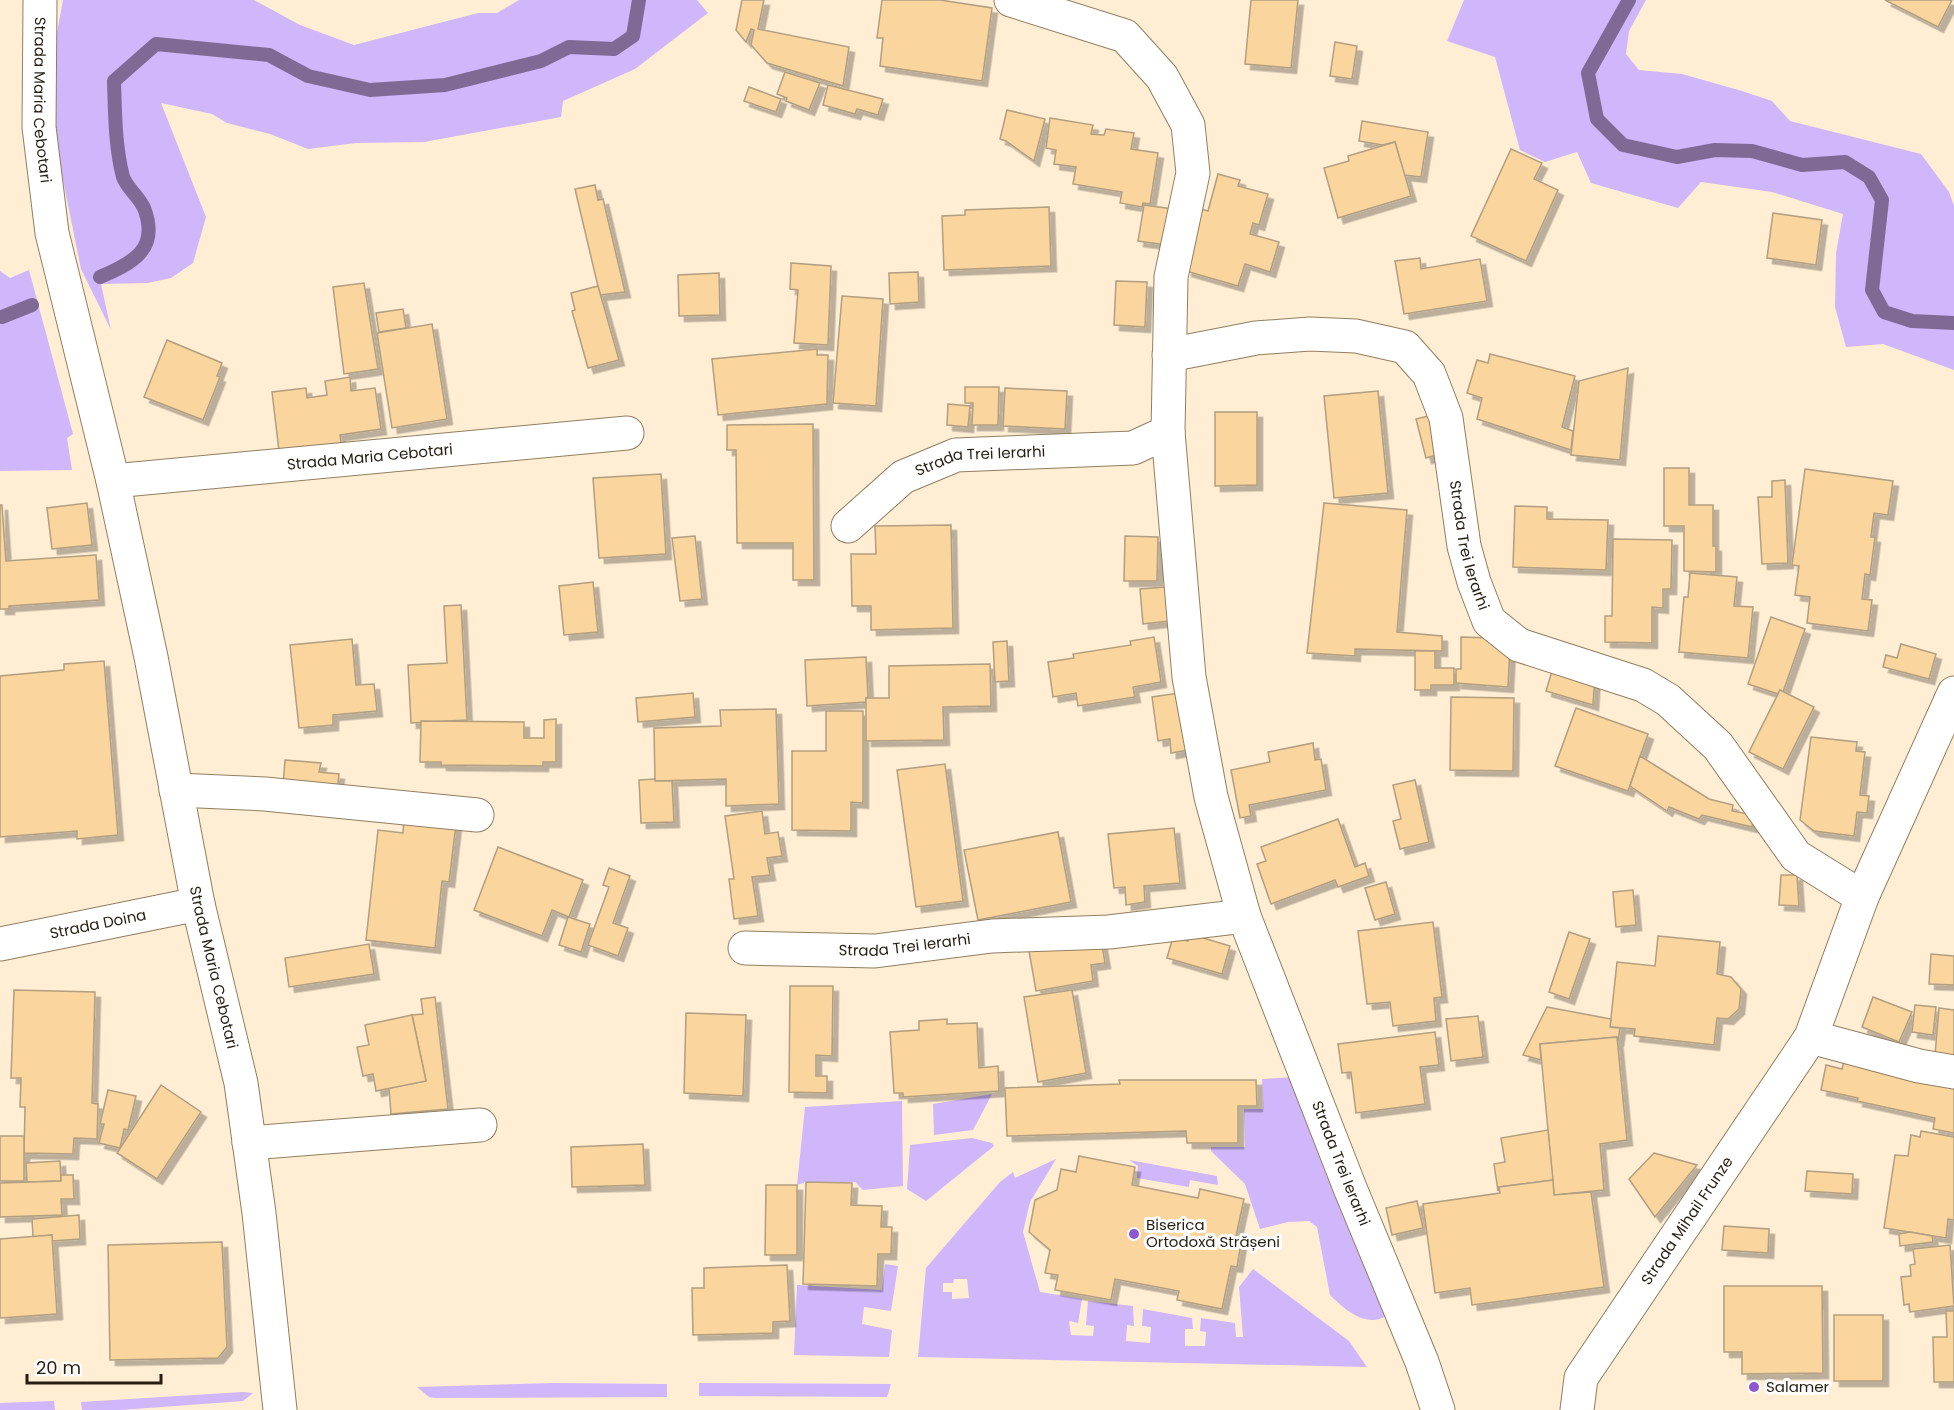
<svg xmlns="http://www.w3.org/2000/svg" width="1954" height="1410" font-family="Poppins,sans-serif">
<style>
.green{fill:#d0b6fa;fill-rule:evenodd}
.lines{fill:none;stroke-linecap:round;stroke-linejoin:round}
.stream{stroke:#7f6a96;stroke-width:14}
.building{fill:#fad59e;stroke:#b29e80;stroke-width:1.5;filter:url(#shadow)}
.street-casing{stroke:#917e61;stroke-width:35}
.street{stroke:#fff;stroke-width:33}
.poi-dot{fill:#8d57cf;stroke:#fdfdfd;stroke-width:2}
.labels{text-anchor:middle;stroke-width:6;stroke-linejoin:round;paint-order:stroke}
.street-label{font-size:15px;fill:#261e12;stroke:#fdfdfd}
.poi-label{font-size:15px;fill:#261e12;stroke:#fdfdfd;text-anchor:start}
</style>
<defs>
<filter id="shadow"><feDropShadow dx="5.5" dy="5.5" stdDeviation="0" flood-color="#0004"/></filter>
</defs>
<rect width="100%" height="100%" fill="#ffeed4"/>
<g class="green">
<polygon points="63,0 254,0 300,25 354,45 478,13 497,13 519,0 697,0 708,13 635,69 563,101 561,117 424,142 356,143 308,149 270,134 227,123 212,114 161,103 206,217 193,263 171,278 148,283 101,284 111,330 81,269 52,126 52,60"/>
<polygon points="1464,0 1646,0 1629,31 1626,54 1639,70 1682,74 1742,91 1772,101 1790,121 1921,154 1949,192 1954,206 1954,370 1883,344 1846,347 1835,307 1836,253 1843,214 1772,192 1701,182 1678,208 1591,183 1577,152 1545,162 1520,150 1495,57 1447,41"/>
<polygon points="29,270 73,434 67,438 72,470 0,471 0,271 10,278"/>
<path d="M1294,1077L1386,1316C1366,1328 1345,1310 1330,1295L1317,1227L1309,1221L1288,1222L1260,1229L1245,1184L1211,1151V1147H1245L1244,1109H1263L1262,1079Z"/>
<polygon points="992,1094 973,1130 934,1135 933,1104"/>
<polygon points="902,1101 903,1186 863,1190 855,1182 806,1182 797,1185 805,1107"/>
<polygon points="972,1138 992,1143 994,1146 926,1201 907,1189 910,1145"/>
<path d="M1056,1159L1030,1202L1023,1232L1040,1292L1082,1299L1078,1323L1069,1321L1071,1335L1093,1336L1094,1326L1086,1325L1088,1301L1133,1306L1134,1326L1127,1325L1126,1341L1150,1343L1151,1327L1142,1326L1143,1309L1192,1318L1193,1329H1185V1346H1205L1206,1332L1200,1331L1201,1318L1235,1323L1236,1337H1243L1239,1287L1253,1269L1349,1341L1367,1367L918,1357L926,1268L1000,1182L1013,1172L1015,1178ZM954,1279H967L969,1298L952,1299V1292H943V1283H953Z"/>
<polygon points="1129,1160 1217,1176 1218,1185 1190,1180 1189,1187 1137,1178 1138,1166"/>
<polygon points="885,1264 898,1266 891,1311 864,1307 862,1324 892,1330 889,1357 794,1355 797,1285 882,1290"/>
<polygon points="552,1383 667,1384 667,1397 435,1398 429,1397 417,1387"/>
<polygon points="699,1383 891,1384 887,1397 699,1396"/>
<polygon points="243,1392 253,1393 243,1401 121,1410 82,1410 81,1402"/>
<polygon points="54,1401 55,1410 0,1410 0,1403"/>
</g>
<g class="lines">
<g class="stream">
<polyline points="1629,0 1588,73 1597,119 1623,145 1677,157 1715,150 1752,151 1802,165 1845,162 1869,177 1882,200 1872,290 1884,312 1912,321 1954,323"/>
<path d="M100,277C133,263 160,249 144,208C139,197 127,188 123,177C115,147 115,111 114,81L156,44L269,55L308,76L370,90L445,85L541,61L569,47L614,49L633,36L639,0"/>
<polyline points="2,317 32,305"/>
</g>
</g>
<g class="building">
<polygon points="742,0 764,0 758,29 849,47 843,86 767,63 751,45 754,30 751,29 746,42 736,30"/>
<polygon points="882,0 940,0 992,8 982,81 880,66 883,38 877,38"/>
<polygon points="1251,0 1298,0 1291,68 1245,64"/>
<polygon points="1885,0 1952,0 1938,27"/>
<polygon points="1335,42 1357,46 1352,79 1330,76"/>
<polygon points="785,72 820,83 809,110 786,101 787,98 777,94"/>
<polygon points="828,85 883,99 878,115 857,109 855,114 823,105"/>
<polygon points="749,87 781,99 776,112 744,101"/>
<polygon points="1007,110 1045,119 1034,161 1006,141 1000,139"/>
<polygon points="1050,118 1093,125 1091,134 1104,135 1106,129 1134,133 1131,149 1158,153 1150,204 1143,203 1142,207 1120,203 1122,192 1073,184 1076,167 1054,164 1056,150 1046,148"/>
<polygon points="1362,121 1428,132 1421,177 1404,175 1395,142 1382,145 1359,141"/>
<polygon points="1395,142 1411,196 1338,218 1324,168 1349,161 1348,156"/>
<polygon points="1511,149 1542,163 1534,179 1558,190 1526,261 1471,236"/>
<polygon points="1218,174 1240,180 1238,186 1268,194 1259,225 1253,223 1250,234 1279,242 1270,272 1245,264 1238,286 1186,271 1198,208 1208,211"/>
<polygon points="595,185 598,200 603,199 625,292 600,295 575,189"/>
<polygon points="1144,205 1173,209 1167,245 1138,241"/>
<polygon points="1049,207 1051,266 944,270 942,216 965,215 965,210"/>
<polygon points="1773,213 1822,220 1816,265 1767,258"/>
<polygon points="1420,258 1421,269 1480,259 1487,301 1404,314 1395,261"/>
<polygon points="791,263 831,266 828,345 794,343 798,290 790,289"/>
<polygon points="918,272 919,302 890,304 889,273"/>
<polygon points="719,273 720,315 679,316 678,275"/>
<polygon points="1116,281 1147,282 1145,327 1114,325"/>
<polygon points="364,283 378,369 344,374 333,287"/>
<polygon points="598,286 619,360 588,368 572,311 575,310 571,293"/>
<polygon points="842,296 883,299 876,406 833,403"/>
<polygon points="403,309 406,328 379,332 376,313"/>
<polygon points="432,324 447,419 392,428 377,333"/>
<polygon points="167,340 222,363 217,376 220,377 203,420 144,397"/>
<polygon points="817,349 817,355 828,355 827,404 718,415 712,359"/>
<polygon points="1490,354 1575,376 1562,427 1573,431 1571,450 1477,419 1482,398 1467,393 1477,360 1488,363"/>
<polygon points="1628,368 1620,460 1571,455 1579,381"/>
<polygon points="350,377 351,391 375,388 381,429 340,435 341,443 279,451 272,392 306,388 307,398 327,395 325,381"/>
<polygon points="965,387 999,387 998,425 972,425 973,403 965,403"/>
<polygon points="1005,388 1067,391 1065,429 1003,426"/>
<polygon points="1378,391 1388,493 1334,498 1324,396"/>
<polygon points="948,404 970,406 968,427 947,425"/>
<polygon points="1215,412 1257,412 1257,485 1215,486"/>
<polygon points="1432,415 1440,454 1426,458 1416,419"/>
<polygon points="813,424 814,580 793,580 793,543 737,543 736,450 727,450 727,425"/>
<polygon points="1664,468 1689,468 1689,505 1713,505 1713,546 1716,546 1716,572 1684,571 1684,526 1664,526"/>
<polygon points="1805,469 1893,481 1888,515 1874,513 1871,537 1875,537 1870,575 1865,574 1862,599 1872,600 1868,631 1807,623 1810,597 1795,595 1799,566 1792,565"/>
<polygon points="661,474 666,554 599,558 593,478"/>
<polygon points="1785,480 1788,563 1762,564 1758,497 1772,497 1772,481"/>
<polygon points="87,503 92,545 52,549 47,508"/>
<polygon points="1324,503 1407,510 1397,632 1442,636 1442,651 1355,649 1355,656 1307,653"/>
<polygon points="0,505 2,505 6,561 96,555 99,600 9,606 9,609 0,609"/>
<polygon points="1515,506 1547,507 1547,519 1608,520 1606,570 1513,567"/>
<polygon points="951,525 953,628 871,630 871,606 852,606 851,554 876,554 875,526"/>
<polygon points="695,536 702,599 680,601 672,538"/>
<polygon points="1125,536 1158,537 1157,581 1124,581"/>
<polygon points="1613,539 1672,540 1671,589 1663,589 1663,608 1652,607 1652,643 1605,642 1605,616 1612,616"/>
<polygon points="1690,573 1737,577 1734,606 1753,607 1748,658 1679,652 1684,597 1688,597"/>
<polygon points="593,582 598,632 564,635 559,586"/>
<polygon points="1165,587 1169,621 1143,624 1140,589"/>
<polygon points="461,605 467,720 411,723 408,665 447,663 444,606"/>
<polygon points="1771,617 1805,629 1783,692 1780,690 1778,694 1748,684"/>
<polygon points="1154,637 1161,682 1133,687 1135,697 1078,706 1076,693 1053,697 1048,662 1074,658 1073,654 1131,645 1130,641"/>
<polygon points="1461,637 1493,638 1510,645 1508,687 1456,683 1456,669 1461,669"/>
<polygon points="352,639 356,685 374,684 377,711 333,715 333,725 299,728 290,645"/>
<polygon points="1007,641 1009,681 995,682 993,642"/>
<polygon points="1901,644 1936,654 1929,679 1883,667 1886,655 1897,658"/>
<polygon points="1415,651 1435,651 1435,668 1454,668 1454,685 1431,685 1431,690 1415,690"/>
<polygon points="866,657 868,697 866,698 866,702 807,706 805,660"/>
<polygon points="104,661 118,835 77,839 77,831 0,837 0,676 64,670 64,664"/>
<polygon points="1555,661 1595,674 1593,705 1546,691"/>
<polygon points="990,664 991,706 943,707 944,740 866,741 866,698 889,698 889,666"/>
<polygon points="1780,690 1814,707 1783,769 1749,752"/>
<polygon points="693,693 695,717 638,722 636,698"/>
<polygon points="1179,693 1188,750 1171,753 1170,739 1158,741 1152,697"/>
<polygon points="1451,697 1514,698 1513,771 1450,770"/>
<polygon points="1576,708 1648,734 1628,791 1555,766"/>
<polygon points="776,709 779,804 726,806 726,779 655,781 654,728 721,726 720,710"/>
<polygon points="826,711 863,711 863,803 851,802 851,831 792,830 792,751 826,751"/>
<polygon points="556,719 556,762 543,762 543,766 441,765 441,762 420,762 421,721 524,722 524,738 544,738 544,720"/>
<polygon points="1811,737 1857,742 1856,751 1865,752 1860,795 1869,796 1867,813 1857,812 1854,836 1814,831 1800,820"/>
<polygon points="1313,743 1315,760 1321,759 1326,790 1249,805 1251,816 1240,818 1231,770 1270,762 1268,752"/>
<polygon points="1640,756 1709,799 1733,805 1732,811 1754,815 1752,827 1702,815 1699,819 1669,807 1667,811 1630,786"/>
<polygon points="285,760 321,763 319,772 339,774 337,792 283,786"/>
<polygon points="945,764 963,901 916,907 897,770"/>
<polygon points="655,779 655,781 672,781 674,822 641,823 639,780"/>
<polygon points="1415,780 1429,842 1400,849 1393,821 1401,819 1393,785"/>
<polygon points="762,811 765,834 778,832 782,856 767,858 770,875 752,877 758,916 734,919 729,879 734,879 725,816"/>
<polygon points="404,818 456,824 449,882 442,881 435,948 366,940 378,830 403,833"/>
<polygon points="1338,819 1355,867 1365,863 1369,876 1338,887 1335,880 1271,904 1257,864 1266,861 1261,847"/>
<polygon points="1174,828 1180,883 1144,886 1145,902 1126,905 1125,887 1114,888 1108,834"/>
<polygon points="1058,832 1071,902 978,920 964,850"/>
<polygon points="498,847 583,880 569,917 552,910 542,936 474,910"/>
<polygon points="609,868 630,876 613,923 628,928 618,956 588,945 609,887 603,885"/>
<polygon points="1781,875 1797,875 1799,906 1779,905"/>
<polygon points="1386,882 1395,914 1375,920 1365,888"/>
<polygon points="1633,890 1636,925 1616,927 1613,892"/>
<polygon points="568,917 590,924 581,952 559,945"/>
<polygon points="1433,922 1442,997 1434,998 1436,1021 1393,1026 1390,1002 1367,1004 1358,931"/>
<polygon points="1569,932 1590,939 1569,999 1549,992"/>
<polygon points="1190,934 1230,946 1222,974 1167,958 1173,937 1188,941"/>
<polygon points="1658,936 1720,942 1717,974 1731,977 1741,989 1739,1009 1728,1019 1717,1018 1714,1045 1634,1036 1635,1029 1610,1027 1617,962 1655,966"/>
<polygon points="1101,939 1105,963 1091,965 1093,981 1036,991 1029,951"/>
<polygon points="369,944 374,974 289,987 285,958"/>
<polygon points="1931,954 1954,956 1954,985 1929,984"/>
<polygon points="790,986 833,986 832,1056 816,1055 816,1076 827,1076 827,1093 789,1092"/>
<polygon points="14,990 95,992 92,1103 98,1104 97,1139 74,1138 73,1154 24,1153 25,1107 20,1107 21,1078 11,1078"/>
<polygon points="1072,990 1086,1073 1038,1082 1024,997"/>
<polygon points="435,997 448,1109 391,1114 389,1088 426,1081 412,1015 423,1014 421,999"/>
<polygon points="1873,997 1912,1012 1899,1042 1862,1027"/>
<polygon points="1915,1005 1936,1007 1933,1035 1912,1032"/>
<polygon points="1547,1007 1611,1019 1610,1027 1620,1028 1618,1041 1617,1037 1540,1044 1541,1060 1523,1055"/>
<polygon points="1939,1008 1954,1010 1954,1057 1935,1055"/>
<polygon points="686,1013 746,1015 743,1096 684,1093"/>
<polygon points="412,1015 426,1081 376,1091 373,1074 363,1076 357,1047 369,1045 365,1025"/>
<polygon points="1478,1016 1483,1057 1451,1061 1446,1019"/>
<polygon points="947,1019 947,1024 977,1023 979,1068 998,1066 999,1091 903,1097 903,1093 894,1093 890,1032 919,1030 919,1021"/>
<polygon points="1435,1032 1439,1065 1420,1067 1425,1104 1356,1113 1351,1072 1342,1073 1338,1044"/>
<polygon points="1617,1037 1627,1140 1600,1144 1604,1190 1554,1195 1540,1044"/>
<polygon points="1844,1061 1954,1084 1954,1133 1933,1129 1935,1118 1857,1101 1858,1098 1821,1090 1826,1065 1842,1069"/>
<polygon points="1119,1080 1256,1080 1257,1106 1238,1106 1238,1143 1187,1143 1186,1131 1007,1136 1005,1088 1120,1084"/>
<polygon points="161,1085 201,1112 157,1179 117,1153"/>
<polygon points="108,1090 136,1096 128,1130 124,1129 120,1148 99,1143 104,1124 100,1124"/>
<polygon points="1548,1130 1553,1180 1499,1187 1498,1191 1494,1164 1505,1162 1501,1138"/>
<polygon points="1921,1131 1954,1137 1954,1220 1948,1219 1946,1238 1884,1228 1895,1155 1908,1156 1911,1135 1920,1137"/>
<rect x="0" y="1136" width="24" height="45"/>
<polygon points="643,1144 645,1185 572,1187 571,1147"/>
<polygon points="1654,1153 1697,1165 1655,1217 1629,1179"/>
<polygon points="1079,1156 1135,1167 1132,1185 1198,1198 1200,1189 1244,1199 1236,1236 1242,1237 1237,1267 1231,1266 1222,1309 1177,1300 1179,1291 1115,1279 1111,1300 1055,1290 1058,1275 1045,1273 1050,1250 1029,1232 1035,1200 1057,1190 1061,1169 1076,1172"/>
<polygon points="60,1161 61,1181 27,1182 26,1163"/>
<polygon points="1807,1171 1853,1174 1852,1194 1805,1191"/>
<polygon points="61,1175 73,1175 74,1199 61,1199 62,1215 0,1217 0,1183 61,1181"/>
<polygon points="1553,1180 1554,1195 1591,1192 1604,1287 1472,1305 1470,1288 1435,1293 1423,1204 1500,1193 1499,1187"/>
<polygon points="806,1182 852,1183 851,1205 882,1206 881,1227 892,1227 891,1254 878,1254 877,1286 803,1284"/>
<polygon points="766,1185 797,1185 797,1255 765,1255"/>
<polygon points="1417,1201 1423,1228 1392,1235 1386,1208"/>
<polygon points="79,1215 80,1239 52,1241 52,1235 33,1237 32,1219"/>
<polygon points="1724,1226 1769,1229 1768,1253 1722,1250"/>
<polygon points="1910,1232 1932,1236 1933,1242 1900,1246 1899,1234"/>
<polygon points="52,1235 57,1314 0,1318 0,1239"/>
<polygon points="222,1242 227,1347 218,1358 110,1360 108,1245"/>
<polygon points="1950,1245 1954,1306 1910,1312 1909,1304 1904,1305 1901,1277 1911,1276 1910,1265 1915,1264 1913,1249"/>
<polygon points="787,1265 790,1321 773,1322 773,1333 693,1335 692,1288 704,1288 704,1268"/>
<polygon points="1724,1286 1822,1286 1823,1373 1742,1374 1742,1352 1724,1352"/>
<polygon points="1946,1311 1954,1311 1954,1382 1934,1382 1933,1337 1947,1337"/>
<rect x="1834" y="1315" width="49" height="66"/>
</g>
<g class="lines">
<defs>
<g id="street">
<path id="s1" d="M40,0L39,127L52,233L113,481L151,657L198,904L241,1083L259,1213L280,1410"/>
<path id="s2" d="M1011,0L1125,36L1162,77L1188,125L1193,173L1171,277L1168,432L1189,677L1211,797L1244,916L1350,1188L1422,1362L1438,1410"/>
<path id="s3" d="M1169,355L1256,338L1310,334L1356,336L1405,347L1429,374L1446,418L1464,546L1474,582L1489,621L1519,645L1643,685L1668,700L1718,746L1796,856L1862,897"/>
<path id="s4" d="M113,481L627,433"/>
<path id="s5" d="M848,526L903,477L956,455L1133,448L1168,432"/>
<polyline points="176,790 265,794 477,815"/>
<path id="s6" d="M0,944L198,904"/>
<path id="s7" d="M745,948L875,951L992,936L1109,932L1244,916"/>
<polyline points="1811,1037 1919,1066 1954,1072"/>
<polyline points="249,1143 480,1125"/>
<path id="s8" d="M1577,1410L1581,1378L1811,1037L1862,897L1954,693"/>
</g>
</defs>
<use href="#street" class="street-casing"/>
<use href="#street" class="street"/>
</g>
<g class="poi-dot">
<circle cx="1134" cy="1234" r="6"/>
<circle cx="1754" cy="1387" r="6"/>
</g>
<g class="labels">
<g class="street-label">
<text dy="5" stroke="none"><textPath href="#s1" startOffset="100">Strada Maria Cebotari</textPath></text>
<text dy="5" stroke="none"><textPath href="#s4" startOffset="258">Strada Maria Cebotari</textPath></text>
<text dy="5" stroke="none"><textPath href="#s5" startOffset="154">Strada Trei Ierarhi</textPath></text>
<text dy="5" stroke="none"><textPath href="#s3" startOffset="452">Strada Trei Ierarhi</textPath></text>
<text dy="5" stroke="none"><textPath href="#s6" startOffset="100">Strada Doina</textPath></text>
<text dy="5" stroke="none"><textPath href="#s7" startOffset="160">Strada Trei Ierarhi</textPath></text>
<text dy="5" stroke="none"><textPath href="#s1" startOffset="986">Strada Maria Cebotari</textPath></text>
<text dy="5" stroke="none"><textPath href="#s2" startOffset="1296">Strada Trei Ierarhi</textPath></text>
<text dy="5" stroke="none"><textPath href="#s8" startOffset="222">Strada Mihail Frunze</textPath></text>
</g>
<g class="poi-label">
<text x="1146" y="1230">Biserica<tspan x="1146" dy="17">Ortodoxă Strășeni</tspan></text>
<text x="1766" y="1392">Salamer</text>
</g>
</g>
<path d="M27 1374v9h134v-9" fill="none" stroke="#261e12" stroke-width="3"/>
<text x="36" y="1374" font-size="18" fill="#261e12" stroke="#fdfdfd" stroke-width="4.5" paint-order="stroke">20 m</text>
</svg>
